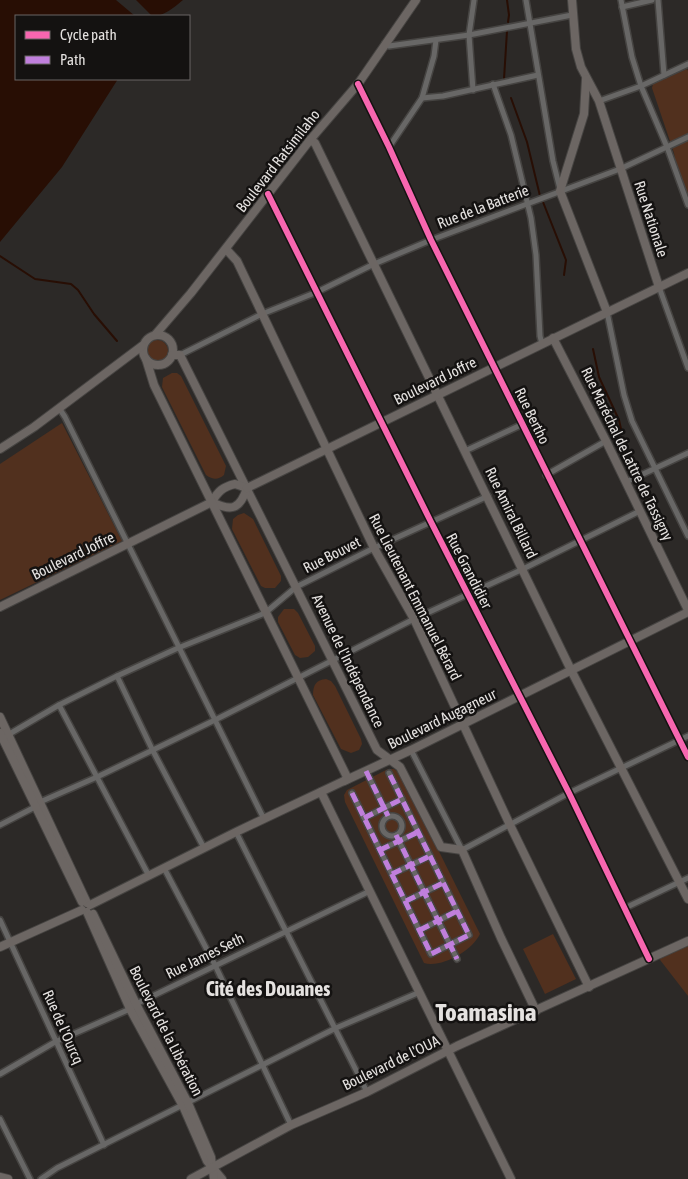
<svg xmlns="http://www.w3.org/2000/svg" width="688" height="1179" font-family="'Asap Condensed',sans-serif">
<style>
.green{fill:#51301e}
.water{fill:#280e04}
.lines{fill:none;stroke-linecap:round;stroke-linejoin:round}
.stream{stroke:#280e04;stroke-width:2}
.street-casing{stroke:#464442;stroke-width:8}
.secondary-casing{stroke:#464442;stroke-width:10}
.street{stroke:#686766;stroke-width:5}
.secondary{stroke:#6c6663;stroke-width:8}
.quiet{stroke:#c07fdc;stroke-width:5;stroke-dasharray:10 5;stroke-linecap:butt}
.cycleway-casing{stroke:#141211;stroke-width:9}
.cycleway{stroke:#f766af;stroke-width:6}
.labels{text-anchor:middle;stroke-width:5;stroke-linejoin:round;paint-order:stroke}
.street-label{font-size:15px;fill:#e5e2e0;stroke:#141211}
.district-label{font-size:20px;font-weight:bold;fill:#e5e2e0;stroke:#141211}
.town-label{font-size:25px;font-weight:bold;fill:#e5e2e0;stroke:#141211}
</style>
<rect width="100%" height="100%" fill="#2c2927"/>
<g class="green">
<polygon points="687,69 688,71 688,198 677,171 674,153 652,88 653,84"/>
<circle cx="157" cy="351" r="11"/>
<path d="M172,373H177L181,376L226,466L224,475C218,480 213,480 206,475L162,387L163,378Z"/>
<polygon points="62,423 122,541 0,600 0,464"/>
<polygon points="244,513 253,519 281,576 281,581 275,588 265,588 261,586 232,529 233,519 238,515"/>
<polygon points="284,609 294,609 298,613 315,646 315,651 308,657 300,658 295,655 278,622 278,617"/>
<path d="M326,679L331,681L335,686L361,739L362,744L359,750L351,753L341,749L313,695C313,685 316,680 326,679Z"/>
<path d="M388,769H394L400,773L480,934C472,951 442,968 424,963L345,802L344,795L347,790Z"/>
<polygon points="553,934 576,979 545,994 523,949"/>
<polygon points="688,945 688,996 657,956"/>
</g>
<g class="water">
<polygon points="0,0 116,0 135,16 16,16 16,79 118,79 62,167 0,242"/>
<path d="M136,0H183C173,8 165,16 152,16Z"/>
</g>
<g class="lines">
<g class="stream">
<polyline points="507,0 509,15 508,22"/>
<polyline points="504,79 507,31"/>
<polyline points="511,98 527,142 540,196"/>
<polyline points="543,202 566,260 564,275"/>
<polyline points="0,256 35,279 71,284 78,290 94,314 117,341"/>
<polyline points="593,349 599,377 619,420 621,429"/>
</g>
<defs>
<g id="street">
<polyline points="526,0 553,161 560,189"/>
<polyline points="621,0 632,57 641,86 667,147 688,205"/>
<polyline points="658,0 664,75"/>
<polyline points="622,7 652,0"/>
<polyline points="385,43 389,46 469,35 572,15"/>
<polyline points="358,84 389,147 431,240 688,757"/>
<polyline points="493,84 511,135 531,218 536,255 540,336 542,344"/>
<polyline points="473,90 469,35 474,0"/>
<polyline points="422,98 443,96 538,75"/>
<polyline points="599,101 641,86 688,64"/>
<polyline points="389,147 422,98 434,56 436,40"/>
<polyline points="268,194 431,522 569,793 649,959"/>
<polyline points="659,287 688,368"/>
<polyline points="607,312 624,395 632,421 688,536"/>
<polyline points="180,355 262,314 317,292 374,264 431,240 620,169 688,137"/>
<polyline points="59,408 65,417 264,819"/>
<polyline points="465,451 523,424"/>
<polyline points="546,475 606,441"/>
<polyline points="626,482 688,453"/>
<polyline points="117,676 152,749 204,848"/>
<polyline points="59,705 149,876"/>
<polyline points="6,736 59,705 117,676 178,648 265,613 296,587 374,548 488,496"/>
<polyline points="411,750 462,850 569,793 688,736"/>
<polyline points="366,771 388,816"/>
<polyline points="352,793 431,954 469,935 389,773"/>
<circle cx="392" cy="826" r="10"/>
<polyline points="364,818 402,799"/>
<polyline points="0,825 35,807 40,802 97,777 215,720 414,619 523,569 640,511"/>
<polyline points="236,832 367,1092"/>
<polyline points="396,835 457,959"/>
<polyline points="380,850 418,832"/>
<polyline points="164,868 215,965 291,1125"/>
<polyline points="392,874 430,856"/>
<polyline points="406,901 443,883"/>
<polyline points="625,908 688,878"/>
<polyline points="0,920 104,1145"/>
<polyline points="420,930 457,911"/>
<polyline points="0,1074 55,1042 130,1009 136,1004 370,891"/>
<polyline points="0,1119 30,1179"/>
<polyline points="41,1179 57,1168 336,1028 420,992"/>
</g>
<g id="secondary">
<polyline points="572,0 576,49 581,67 599,101 659,287"/>
<polyline points="586,79 584,114 560,191 607,312"/>
<polyline points="310,140 315,143 571,670 688,899"/>
<polyline points="226,249 237,261 374,548 414,619 510,825 589,987"/>
<circle cx="158" cy="350" r="15"/>
<polyline points="155,335 191,293 310,140 358,84 416,0"/>
<polyline points="553,338 606,441 688,610"/>
<polyline points="172,355 180,355 377,750 400,767 441,847 462,850 501,938 536,1011"/>
<polyline points="0,449 34,427 142,346"/>
<path d="M235,484L247,488C240,509 232,512 212,502C218,491 223,487 235,484Z"/>
<polyline points="247,488 688,273"/>
<polyline points="0,607 212,502"/>
<polyline points="0,717 87,903"/>
<polyline points="0,733 82,902"/>
<polyline points="344,781 411,750 688,612"/>
<polyline points="321,792 511,1179"/>
<polyline points="90,905 236,832 348,779 154,385 146,359"/>
<polyline points="87,912 130,1009 183,1106 207,1161 222,1179"/>
<polyline points="93,914 136,1004 188,1103 211,1157 214,1179"/>
<polyline points="0,947 82,910"/>
<polyline points="0,1177 8,1179"/>
<polyline points="191,1179 291,1125 367,1092 457,1046 688,941"/>
</g>
</defs>
<use href="#street" class="street-casing"/>
<use href="#secondary" class="secondary-casing"/>
<use href="#street" class="street"/>
<use href="#secondary" class="secondary"/>
<g class="quiet">
<polyline points="366,771 388,816"/>
<polyline points="352,793 431,954 469,935 389,773"/>
<polyline points="364,818 402,799"/>
<polyline points="396,835 457,959"/>
<polyline points="380,850 418,832"/>
<polyline points="392,874 430,856"/>
<polyline points="406,901 443,883"/>
<polyline points="420,930 457,911"/>
</g>
<defs>
<g id="cycleway">
<polyline points="358,84 389,147 431,240 688,757"/>
<polyline points="268,194 431,522 569,793 649,959"/>
</g>
</defs>
<use href="#cycleway" class="cycleway-casing"/>
<use href="#cycleway" class="cycleway"/>
</g>
<g class="labels">
<g class="street-label">
<text transform="translate(278 161) rotate(-52)" y="5">Boulevard Ratsimilaho</text>
<text transform="translate(483 207) rotate(-21)" y="5">Rue de la Batterie</text>
<text transform="translate(651 219) rotate(72)" y="5">Rue Nationale</text>
<text transform="translate(435 381) rotate(-26)" y="5">Boulevard Joffre</text>
<text transform="translate(532 416) rotate(64)" y="5">Rue Bertho</text>
<text transform="translate(627 454) rotate(64)" y="5">Rue Maréchal de Lattre de Tassigny</text>
<text transform="translate(511 513) rotate(64)" y="5">Rue Amiral Billard</text>
<text transform="translate(332 555) rotate(-27)" y="5">Rue Bouvet</text>
<text transform="translate(73 556) rotate(-26)" y="5">Boulevard Joffre</text>
<text transform="translate(469 571) rotate(63)" y="5">Rue Grandidier</text>
<text transform="translate(415 597) rotate(63)" y="5">Rue Lieutenant Emmanuel Bérard</text>
<text transform="translate(348 661) rotate(64)" y="5">Avenue de l'Indépendance</text>
<text transform="translate(442 719) rotate(-26)" y="5">Boulevard Augagneur</text>
<text transform="translate(205 956) rotate(-26)" y="5">Rue James Seth</text>
<text transform="translate(63 1027) rotate(66)" y="5">Rue de l'Ourcq</text>
<text transform="translate(166 1031) rotate(63)" y="5">Boulevard de la Libération</text>
<text transform="translate(391 1063) rotate(-26)" y="5">Boulevard de l'OUA</text>
</g>
<g class="district-label">
<text x="268" y="996">Cité des Douanes</text>
</g>
<g class="town-label">
<text x="486" y="1021">Toamasina</text>
</g>
</g>
<rect x="15" y="15" width="175" height="65" fill="#141211" stroke="#686564"/>
<rect x="25" y="31" width="25" height="8" fill="#f766af" stroke="#686564"/>
<text x="60" y="40" font-size="15" fill="#e5e2e0">Cycle path</text>
<rect x="25" y="56" width="25" height="8" fill="#c07fdc" stroke="#686564"/>
<text x="60" y="65" font-size="15" fill="#e5e2e0">Path</text>
</svg>
